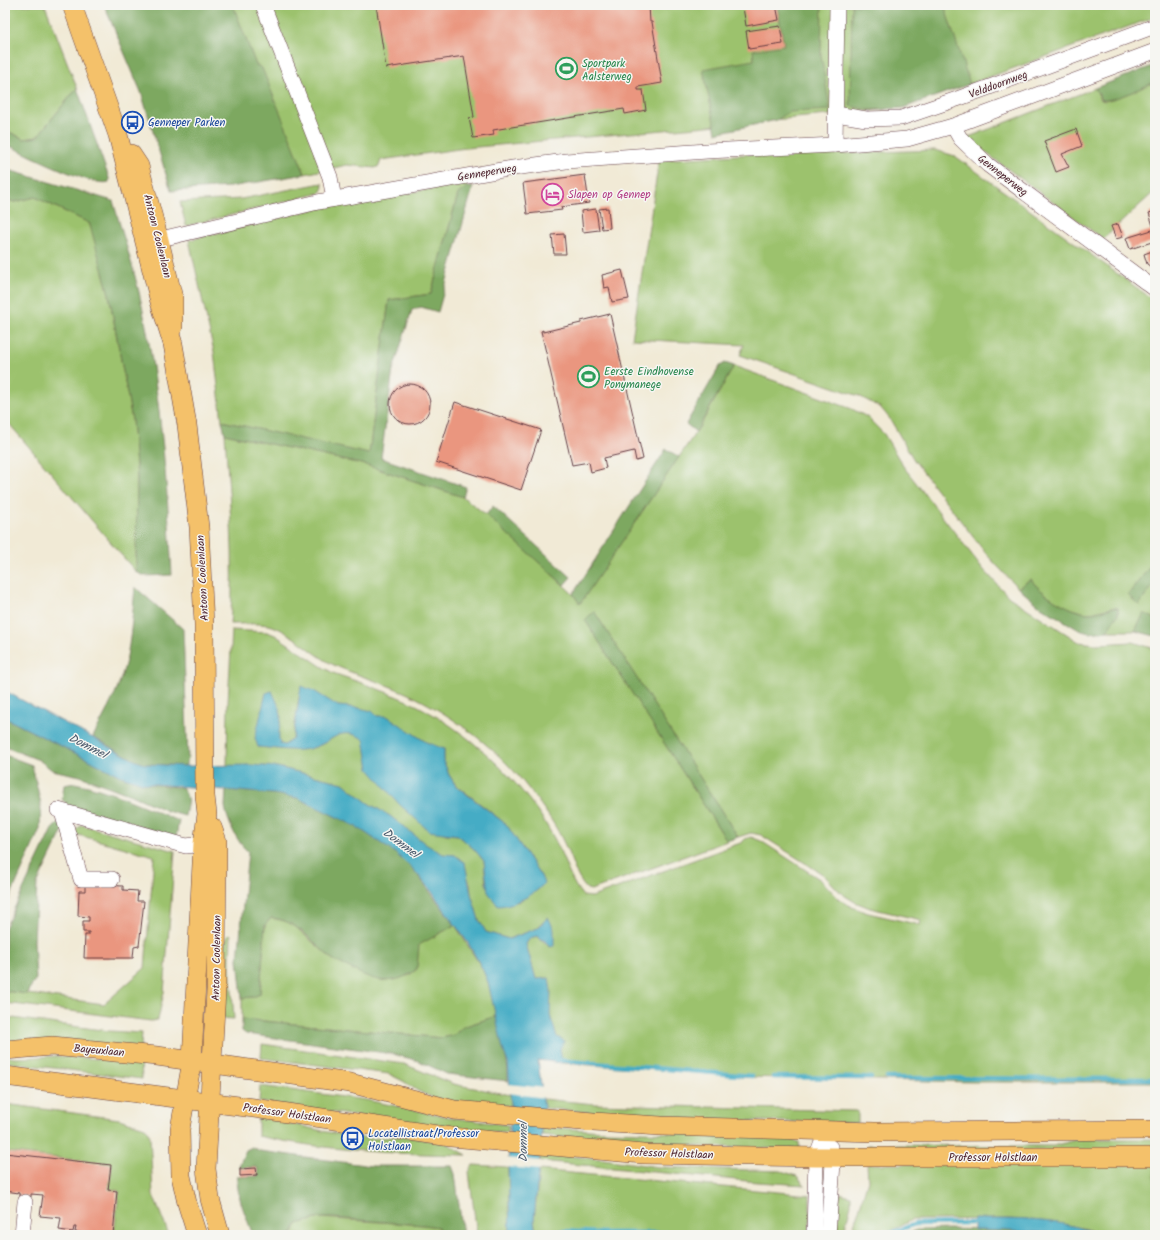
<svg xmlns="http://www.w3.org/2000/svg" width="1160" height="1240" font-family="Kalam,sans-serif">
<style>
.green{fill:#9cc26d;stroke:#73704c;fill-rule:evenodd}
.forest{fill:#7da860;stroke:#646446}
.water{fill:#45acc5;stroke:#486678}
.pier{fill:#f1ead6}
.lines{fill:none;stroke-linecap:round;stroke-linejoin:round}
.stream{stroke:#45acc5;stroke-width:4.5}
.building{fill:#ea967f}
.minor-casing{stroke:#633d45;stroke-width:16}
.major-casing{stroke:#633d45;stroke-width:20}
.minor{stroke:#fff;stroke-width:15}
.major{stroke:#f4c16a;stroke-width:19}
.labels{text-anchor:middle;stroke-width:3;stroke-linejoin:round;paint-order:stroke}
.leisure-label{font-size:11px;fill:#27864d;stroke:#f6f6f2;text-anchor:start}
.street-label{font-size:11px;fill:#4a1f2b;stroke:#f6f6f2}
.transit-label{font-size:11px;fill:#164399;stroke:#f6f6f2;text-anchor:start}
.hotel-label{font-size:11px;fill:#b23c85;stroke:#f6f6f2;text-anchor:start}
.water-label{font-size:12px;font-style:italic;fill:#485769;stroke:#f6f6f2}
</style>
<rect width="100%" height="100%" fill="#f6f6f2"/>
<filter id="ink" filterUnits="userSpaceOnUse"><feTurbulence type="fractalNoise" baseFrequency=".025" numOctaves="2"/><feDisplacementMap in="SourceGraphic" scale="8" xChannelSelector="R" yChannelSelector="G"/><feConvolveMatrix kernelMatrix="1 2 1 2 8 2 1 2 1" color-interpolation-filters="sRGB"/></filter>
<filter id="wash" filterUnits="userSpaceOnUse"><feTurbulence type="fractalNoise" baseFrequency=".012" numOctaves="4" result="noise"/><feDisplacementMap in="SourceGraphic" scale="16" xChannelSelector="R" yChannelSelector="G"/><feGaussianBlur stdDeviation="0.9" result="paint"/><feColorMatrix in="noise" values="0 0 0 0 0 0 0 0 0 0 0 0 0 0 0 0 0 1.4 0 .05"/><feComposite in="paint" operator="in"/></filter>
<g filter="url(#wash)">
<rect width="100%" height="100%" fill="#f1ead6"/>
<g class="green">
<polygon points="5,5 45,5 77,88 37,137 24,139 5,130"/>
<polygon points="115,5 1155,5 1155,17 970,84 968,79 883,110 466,148 381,160 379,166 375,168 347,165 305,174 304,170"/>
<polygon points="1155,82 1155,195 1154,192 1103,239 966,138 1095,88 1101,100 1105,101"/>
<path d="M935,150L955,156L1155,301V560L1128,595L1139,604L1155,583V619L1144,614L1135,631H1107L1118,614V608C1108,607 1099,612 1090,613C1073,614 1039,593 1031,579L1018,588L987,555L914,460L890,419L881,408L859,396L740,355L744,345L632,339L659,160L798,151L829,154Z"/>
<polygon points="322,183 323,187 320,193 186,226 180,202 241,199"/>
<polygon points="466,183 467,187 458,194 431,294 389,300 369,455 222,421 214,352 189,240 319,208"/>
<polygon points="35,197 89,223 95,240 109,294 132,420 137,477 136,572 5,419 5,200 15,202"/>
<path d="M734,366L852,409L867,417L884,434L903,466L983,569L1009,597L1079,642L1096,644L1133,642L1155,649V1082H975L740,1077L733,1075L562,1063C560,1046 554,1032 550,1016C548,1005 551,990 549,978L536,979L526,944L530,938L537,936L550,947L542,922L538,928L509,939L486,932L479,920L471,894L470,883L455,855H443L427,845L390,816L368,803L343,783L277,767L250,765L227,767L228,702L232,630L267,632L275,635L321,666L333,673C362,683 391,693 418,706C466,731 511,772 541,816C547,826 554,837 559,848C566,865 571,882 583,896L592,897L743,842L744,839L751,837L761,841L821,880L839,899L852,907L868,913L920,925L921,920L870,908L855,902L842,894L824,875L761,835L751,833L738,837L594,612L586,621L727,841L591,890L587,889C575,877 572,859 564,843C554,821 539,802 524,783C495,746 441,707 399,690C378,681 356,675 336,666C315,657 290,630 269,625C257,623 242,624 230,624C236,561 229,497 225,434L366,465L463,497L497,523L573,594L580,603L700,426ZM299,697L327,700L337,706L359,708L377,716L387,717L426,742L444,749V762L449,775L456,785L506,824L541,876L540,888L518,902L486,884L484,861L474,849L458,835L445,834L368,761L364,738C337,725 334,742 312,748C303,751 270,748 258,747L281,715L277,733L280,744L285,745L293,738Z"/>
<polygon points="82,825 175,851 164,992 158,1020 151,1021 5,1003 5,991 104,1004 145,968 154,856 71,833"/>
<polygon points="271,918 290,922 332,959 408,976 417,969 418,945 455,925 482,968 488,982 496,1016 463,1027 454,1035 442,1038 242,1019 242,998 253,997 260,994 265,925"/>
<polygon points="228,934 231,935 230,964 234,1019 220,1018 222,952"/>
<polygon points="5,1017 109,1031 142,1033 141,1048 5,1046"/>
<polygon points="262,1044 404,1064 453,1084 511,1095 511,1106 440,1101 418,1091 403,1081 389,1074 261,1058"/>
<polygon points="5,1056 15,1058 58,1056 141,1062 142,1079 5,1062"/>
<polygon points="260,1086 366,1100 454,1118 508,1125 508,1132 456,1130 259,1102"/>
<polygon points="543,1099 595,1104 858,1111 858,1123 662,1119 544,1108"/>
<polygon points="5,1104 119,1119 145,1127 150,1136 153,1195 169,1235 114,1234 119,1191 109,1189 112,1164 5,1152"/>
<path d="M258,1116L327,1132L370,1139L403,1136L446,1143L467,1155C396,1154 327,1151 258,1136Z"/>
<path d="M542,1127L604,1131L791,1136L792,1140L799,1142V1149C713,1147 627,1145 542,1135Z"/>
<polygon points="1080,1139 1155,1139 1155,1151 868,1150 868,1145 1053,1146"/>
<polygon points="540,1154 603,1159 658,1167 781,1171 797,1176 805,1185 757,1182 540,1161"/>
<polygon points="867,1164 1155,1165 1155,1235 1100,1235 1087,1229 1051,1222 1008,1219 911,1220 884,1235 851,1235 868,1180"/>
<polygon points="473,1165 508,1167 510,1235 477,1235 469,1172"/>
<polygon points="539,1170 810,1195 810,1235 536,1235 534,1220"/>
<polygon points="840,1193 851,1196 851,1205 843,1235 836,1235"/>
<polygon points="320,1218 424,1225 438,1227 440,1235 292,1235 297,1224"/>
</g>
<g class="forest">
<polygon points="104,5 233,5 256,65 262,68 305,174 230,187 171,191 141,92"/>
<polygon points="777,5 822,5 821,55 830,110 789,112 777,120 716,133 703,69 754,60 753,50 784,45"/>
<polygon points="852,5 944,5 970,84 903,108 869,110 850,106"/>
<path d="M1155,65V82C1143,87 1113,102 1102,100L1095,88Z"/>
<path d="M77,88L109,178V182C92,188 24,152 5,144V130L24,139L37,137Z"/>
<path d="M5,169L113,201C122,232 132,262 139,292C160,385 167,481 172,575L144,576L136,572L137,477L132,420L109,294L90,225L89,223L35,197L15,202L5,200Z"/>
<polygon points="467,187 473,187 438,312 421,307 412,310 393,370 381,458 466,487 463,497 366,465 225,434 222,421 369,454 389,300 431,294 458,194"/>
<polygon points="725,363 734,366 696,432 686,424 720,366"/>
<polygon points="666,449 679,457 580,604 573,594"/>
<polygon points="493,506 571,577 564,585 486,515"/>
<polygon points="1155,560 1155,583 1139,605 1128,595"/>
<path d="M1031,579C1039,593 1074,614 1091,613C1100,612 1109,607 1118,608V614L1107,631L1089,633L1079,630L1041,607L1018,588Z"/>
<path d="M135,587L183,629L188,759L185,766L145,764L136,761L93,737C103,717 114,699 121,678C131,650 132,617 135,587Z"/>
<polygon points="594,611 738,837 727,841 585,620"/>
<polygon points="1144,613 1155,619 1155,636 1135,631"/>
<polygon points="5,718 119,775 142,783 183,788 188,800 185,816 167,811 134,796 80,776 52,770 39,760 5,747"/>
<polygon points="5,755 32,765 41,804 40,829 5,909"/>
<path d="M75,783C111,790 145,807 179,821L176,837L68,806L62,799L64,785Z"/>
<path d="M226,790L274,794L298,798L357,827L395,853L413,869L455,925L419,945L417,969C394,987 374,982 350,968C343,965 336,962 331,958C312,942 297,920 271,918L265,925L260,994L253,997L242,998L238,959L248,851C238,845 226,818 225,806C225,801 226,795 226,790Z"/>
<polygon points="60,821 63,830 37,884 34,941 36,979 26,994 5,991 5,928 52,829"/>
<path d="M496,1016C501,1038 509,1059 508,1081L447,1074L419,1061L393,1054L246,1034L242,1031V1019L442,1038L454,1035L463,1027Z"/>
<path d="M252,1147L260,1151L372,1166H452L455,1174L463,1235H440L438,1227L424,1225L332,1218H320L297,1224L292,1235H253C246,1216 237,1198 237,1177L258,1176L257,1167L238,1168L246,1150Z"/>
<polygon points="949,1229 1007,1230 1056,1235 907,1235 916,1230"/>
</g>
<g class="water">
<path d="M301,686L314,691L338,706L359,708L372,711L377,716H387L426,742L444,749V762L449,775L456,786L506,824L541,876L544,883C537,894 512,906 498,906L488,892L484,861L474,849L458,835L429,831L399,804L369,769L364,739C338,725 334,742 312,748C298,753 273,748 258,747L255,738L266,693L272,691C275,698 280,707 281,715C281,726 277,732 280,744L285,745L293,738Z"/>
<polygon points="5,691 136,761 145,764 185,766 250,765 277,767 343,783 368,803 390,816 427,845 443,854 455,855 465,863 471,894 479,920 486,932 509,939 538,928 548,917 554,929 554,946 550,947 545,941 537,936 530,938 526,944 536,979 549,978 551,991 550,1015 557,1037 565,1041 560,1048 562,1063 538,1060 544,1108 534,1220 536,1235 510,1235 508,1167 511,1106 508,1063 503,1049 488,982 482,968 468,943 432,892 413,869 395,853 357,827 298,798 274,794 142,783 119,775 5,718"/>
<path d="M974,1219C1015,1219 1062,1218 1100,1235C1058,1235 1016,1230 974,1230Z"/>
</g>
<g class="pier">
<polygon points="508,1084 544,1088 545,1098 508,1093"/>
<polygon points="506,1158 542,1161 541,1170 506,1167"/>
</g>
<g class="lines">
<g class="stream">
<polyline points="556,1060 752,1076"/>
<polyline points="773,1077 871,1078"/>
<polyline points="887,1078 1155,1079"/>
<polyline points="561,1231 598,1233 688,1233 694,1235"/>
<polyline points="886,1235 915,1224 978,1223"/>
</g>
</g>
<g id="blocks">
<g class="building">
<polygon points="376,5 649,5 650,22 652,22 662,83 638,87 638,90 643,90 646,110 625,114 624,109 493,130 494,135 473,138 469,118 474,117 464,56 386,68"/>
<polygon points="753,5 776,5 779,20 746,26 743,7"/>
<polygon points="780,26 783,44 749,49 746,31"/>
<polygon points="1076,129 1082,146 1062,154 1069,167 1056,172 1044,141"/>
<polygon points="585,175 589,203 561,207 562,210 527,214 523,183"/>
<polygon points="608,208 610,228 602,229 599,209"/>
<polygon points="596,209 599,230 583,232 581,211"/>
<polygon points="1155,211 1155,226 1153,226 1149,213"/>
<polygon points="1118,224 1123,237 1116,239 1111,226"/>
<polygon points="1152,230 1155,241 1130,249 1126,238"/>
<polygon points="564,234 566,254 554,254 552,235"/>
<polygon points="1155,250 1155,265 1151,267 1147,264 1144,254"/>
<polygon points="622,270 629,299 612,302 609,287 604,288 602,275"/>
<polygon points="610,314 643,459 636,461 634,451 604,458 606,468 591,472 589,462 572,465 541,331 543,330 543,332 581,323 581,321"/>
<circle cx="410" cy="404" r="20"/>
<polygon points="455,402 541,430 521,490 436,462"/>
<polygon points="99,885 123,886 123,890 138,891 137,901 144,901 139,946 134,947 133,958 84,958 85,935 89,935 89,932 83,932 83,921 89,921 89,917 78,916 79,891 85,891 85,886"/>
<polygon points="5,1153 111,1165 108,1190 117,1191 113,1235 75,1232 76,1227 74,1227 73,1232 59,1230 61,1218 40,1216 43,1195 31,1194 31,1197 19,1195 19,1193 5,1191"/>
<polygon points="256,1168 257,1175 240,1176 240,1169"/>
</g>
</g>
</g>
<g filter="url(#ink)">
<use href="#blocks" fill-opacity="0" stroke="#633d45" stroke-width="1"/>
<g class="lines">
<defs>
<g id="minor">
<polyline points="263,5 330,177 334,199"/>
<polyline points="836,114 866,119 901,118 957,99 1155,26"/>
<polyline points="953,126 960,138 988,165 1155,289"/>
<polyline points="835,145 837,5"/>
<polyline points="148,242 318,202 513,168 566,161 707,151 835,145 907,139 953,126 1155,51"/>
<polyline points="58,810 186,846 203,844"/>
<polyline points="62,812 81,879 112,879"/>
<polyline points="22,1235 25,1202"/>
<polyline points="814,1235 816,1157 826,1131"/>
<polyline points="828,1235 833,1163 830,1147"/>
</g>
<g id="major">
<polyline points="72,5 118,135 160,302 173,344 187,425 199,527 204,624 205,796 207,814 203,844 192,1061 180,1129 181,1176 187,1203 197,1235"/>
<polyline points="131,154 139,166 159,240 173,298 173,327"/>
<polyline points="212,827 217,841 216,990 206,1169 210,1199 220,1235"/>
<polyline points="5,1050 52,1046 157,1056 350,1083 454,1110 593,1122 661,1126 875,1132 1155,1130"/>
<polyline points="5,1076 254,1108 451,1137 643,1154 816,1157 1155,1157"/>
</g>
</defs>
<use href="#minor" class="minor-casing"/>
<use href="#major" class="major-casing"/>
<use href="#minor" class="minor"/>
<use href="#major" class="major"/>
</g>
</g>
<defs>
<symbol id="stadium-ring" viewBox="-11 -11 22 22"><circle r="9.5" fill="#f6f6f2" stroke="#2e9e5b" stroke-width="1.5"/><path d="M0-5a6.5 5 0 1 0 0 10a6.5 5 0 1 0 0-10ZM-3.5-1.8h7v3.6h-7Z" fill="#2e9e5b"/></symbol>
<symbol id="bus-ring" viewBox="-11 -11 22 22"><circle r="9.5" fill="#f6f6f2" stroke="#1a4fb4" stroke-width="1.5"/><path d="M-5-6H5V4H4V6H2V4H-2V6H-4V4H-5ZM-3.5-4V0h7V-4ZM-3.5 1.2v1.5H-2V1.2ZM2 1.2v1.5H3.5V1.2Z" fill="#1a4fb4"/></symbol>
<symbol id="hotel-ring" viewBox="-11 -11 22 22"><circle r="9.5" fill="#f6f6f2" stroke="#d1479c" stroke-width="1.5"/><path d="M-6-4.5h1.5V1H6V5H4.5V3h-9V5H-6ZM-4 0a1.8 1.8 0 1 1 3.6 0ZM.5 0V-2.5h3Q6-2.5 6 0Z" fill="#d1479c"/></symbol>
</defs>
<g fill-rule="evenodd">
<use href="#stadium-ring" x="554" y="56" width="25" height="25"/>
<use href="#bus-ring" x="120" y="110" width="25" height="25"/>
<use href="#hotel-ring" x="540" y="182" width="25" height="25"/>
<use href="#stadium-ring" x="576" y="364" width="25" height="25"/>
<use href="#bus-ring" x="340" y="1126" width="25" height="25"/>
</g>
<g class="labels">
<g class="leisure-label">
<text x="582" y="67">Sportpark<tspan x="582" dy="13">Aalsterweg</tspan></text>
<text x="604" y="375">Eerste Eindhovense<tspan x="604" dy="13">Ponymanege</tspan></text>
</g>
<g class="street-label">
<text transform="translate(998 84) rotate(-20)" y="4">Velddoornweg</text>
<text transform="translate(487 172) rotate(-9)" y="4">Genneperweg</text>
<text transform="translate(1003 175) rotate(38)" y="4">Genneperweg</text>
<text transform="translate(158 236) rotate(76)" y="4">Antoon Coolenlaan</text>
<text transform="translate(202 578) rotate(-93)" y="4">Antoon Coolenlaan</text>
<text transform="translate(216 958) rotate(-89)" y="4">Antoon Coolenlaan</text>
<text transform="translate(99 1050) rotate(5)" y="4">Bayeuxlaan</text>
<text transform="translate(287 1113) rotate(8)" y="4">Professor Holstlaan</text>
<text transform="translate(669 1153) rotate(2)" y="4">Professor Holstlaan</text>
<text x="993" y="1161">Professor Holstlaan</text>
</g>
<g class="transit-label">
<text x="148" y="126">Genneper Parken</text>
<text x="368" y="1137">Locatellistraat/Professor<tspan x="368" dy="13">Holstlaan</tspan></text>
</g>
<g class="hotel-label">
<text x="568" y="198">Slapen op Gennep</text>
</g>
<g class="water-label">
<text transform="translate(88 746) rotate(27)" y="4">Dommel</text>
<text transform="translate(401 843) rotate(37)" y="4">Dommel</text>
<text transform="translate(523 1142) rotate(-90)" y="4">Dommel</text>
</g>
</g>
<rect width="1160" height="1240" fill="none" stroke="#f6f6f2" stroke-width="20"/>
</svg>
